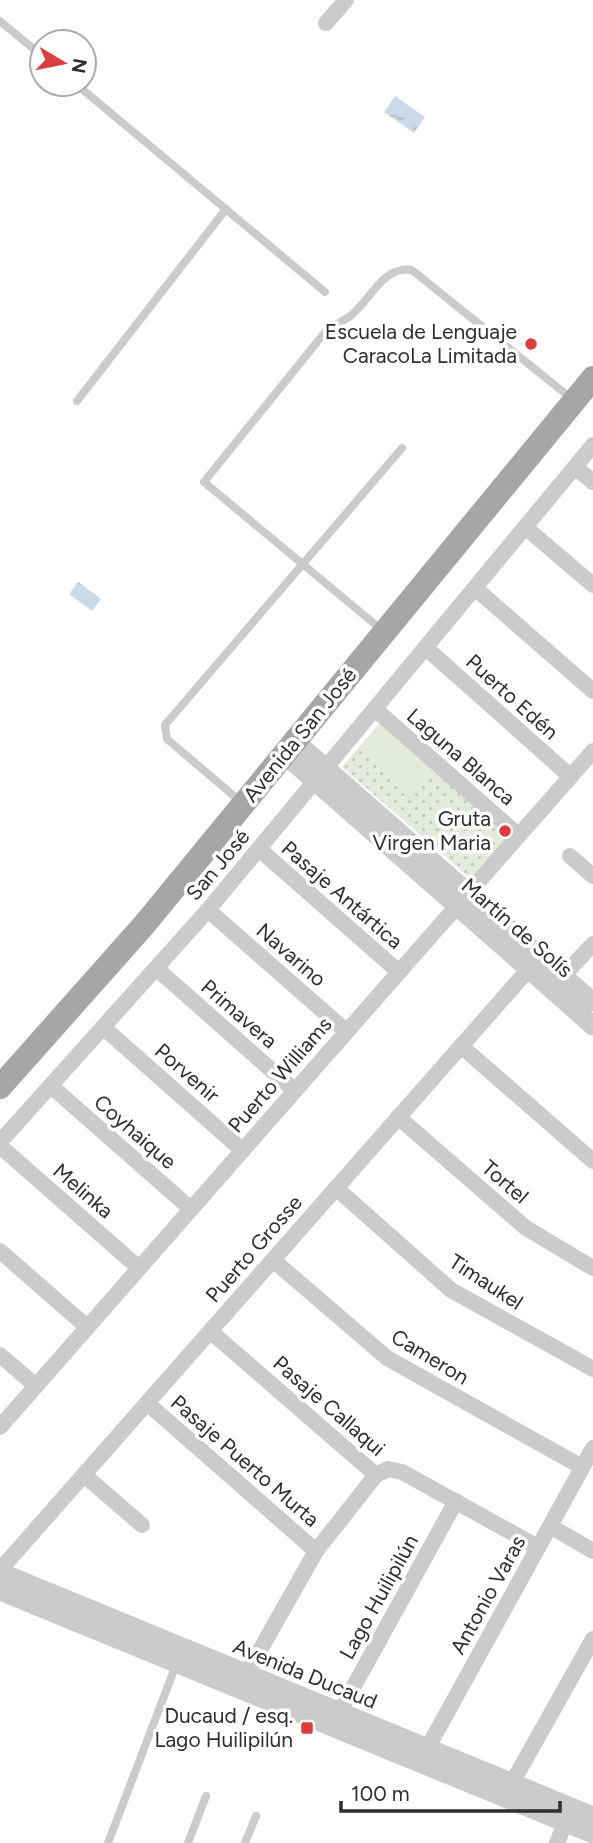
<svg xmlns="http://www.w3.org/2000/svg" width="593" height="1843" font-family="Figtree,sans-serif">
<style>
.grass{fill:url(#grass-dots)}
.pitch{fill:#e3ebdd}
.water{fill:url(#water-ripples)}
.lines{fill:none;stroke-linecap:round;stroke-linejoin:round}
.service{stroke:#cbcbcb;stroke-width:8}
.minor{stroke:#cbcbcb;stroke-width:16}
.tertiary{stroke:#cbcbcb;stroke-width:19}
.primary{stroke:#a6a6a6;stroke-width:24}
.poi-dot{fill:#d93f3d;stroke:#fff;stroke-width:2.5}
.labels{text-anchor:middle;stroke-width:7;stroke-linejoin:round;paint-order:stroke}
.poi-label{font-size:21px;fill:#2e2e2e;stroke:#fff;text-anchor:end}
.street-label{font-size:21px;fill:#2e2e2e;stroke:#fff}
</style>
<defs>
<pattern id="grass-dots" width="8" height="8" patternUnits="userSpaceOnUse" patternTransform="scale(1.75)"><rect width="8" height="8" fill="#e3ebdd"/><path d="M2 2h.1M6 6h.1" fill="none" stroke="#c3cabe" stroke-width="1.8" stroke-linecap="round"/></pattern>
<pattern id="water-ripples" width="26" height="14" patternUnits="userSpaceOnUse" patternTransform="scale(1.75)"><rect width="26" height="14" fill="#cadae9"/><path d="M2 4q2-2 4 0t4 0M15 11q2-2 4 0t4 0" fill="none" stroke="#aebbc8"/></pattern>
</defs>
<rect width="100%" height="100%" fill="#fff"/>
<polygon class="grass" points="381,722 510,834 471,879 342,767"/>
<polygon class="pitch" points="379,724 434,771 413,796 358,749"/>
<g class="water">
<polygon points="395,96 425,117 414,133 384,112"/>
<polygon points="78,582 101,599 92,611 69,594"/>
</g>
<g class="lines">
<g class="service">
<polyline points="0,21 42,56"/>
<polyline points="76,84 325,292"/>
<polyline points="77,401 226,209"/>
<path d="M383,631L204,482L326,331C333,326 341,322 349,317C370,302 382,265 412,270L572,399"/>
<polyline points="241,802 167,739 165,725 402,448"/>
<polyline points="108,1843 176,1665"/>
<polyline points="188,1843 206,1796"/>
<polyline points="245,1843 256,1816"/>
</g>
<g class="minor">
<polyline points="326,23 346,0"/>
<polyline points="575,467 593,482"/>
<polyline points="525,527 593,585"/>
<polyline points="475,588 593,691"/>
<polyline points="426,648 570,776"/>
<polyline points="375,709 518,835"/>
<polyline points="259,849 399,972"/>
<polyline points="570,856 593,876"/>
<polyline points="208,910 346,1031"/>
<polyline points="157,969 294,1090"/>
<polyline points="563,976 593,944"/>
<polyline points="104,1028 242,1150"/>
<polyline points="461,1046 593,1161"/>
<polyline points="51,1086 191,1209"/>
<polyline points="398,1117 526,1228 593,1268"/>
<polyline points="0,1142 208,910 593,445"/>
<polyline points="0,1146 139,1268"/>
<polyline points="336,1188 451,1290 593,1369"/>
<polyline points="0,1251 87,1327"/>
<polyline points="273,1260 387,1358 582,1467"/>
<polyline points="210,1331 376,1475"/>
<polyline points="0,1355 36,1386"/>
<polyline points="147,1403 316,1551"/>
<polyline points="0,1427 593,751"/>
<polyline points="84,1475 142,1525"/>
<polyline points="550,1526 593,1551"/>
<polyline points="0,1570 536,961"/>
<polyline points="246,1675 316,1551 376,1475 388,1469 402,1472 538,1547"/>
<polyline points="339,1713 456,1501"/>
<polyline points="422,1758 593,1448"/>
<polyline points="512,1783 593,1639"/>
<polyline points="557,1843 565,1823"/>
</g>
<g class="tertiary">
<polyline points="295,741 593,1002"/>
<polyline points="284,754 593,1026"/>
<polyline points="0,1572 593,1816"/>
<polyline points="0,1591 593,1834"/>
</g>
<polyline class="primary" points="0,1087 144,925 593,378"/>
</g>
<g class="poi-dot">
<circle cx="531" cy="344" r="7"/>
<circle cx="505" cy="831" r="7"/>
<rect x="300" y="1721" width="14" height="14" rx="3.5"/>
</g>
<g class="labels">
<g class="poi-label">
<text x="517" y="339">Escuela de Lenguaje<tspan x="517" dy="24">CaracoLa Limitada</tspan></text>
<text x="491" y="826">Gruta<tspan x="491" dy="24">Virgen Maria</tspan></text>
<text x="293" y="1723">Ducaud / esq.<tspan x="293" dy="24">Lago Huilipilún</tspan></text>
</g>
<g class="street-label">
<text transform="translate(512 697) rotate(42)" y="7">Puerto Edén</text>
<text transform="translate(300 735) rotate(-51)" y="7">Avenida San José</text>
<text transform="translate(461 757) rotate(41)" y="7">Laguna Blanca</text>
<text transform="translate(218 865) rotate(-50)" y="7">San José</text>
<text transform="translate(342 895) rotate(41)" y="7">Pasaje Antártica</text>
<text transform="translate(517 928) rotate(41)" y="7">Martín de Solís</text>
<text transform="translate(291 955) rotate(41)" y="7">Navarino</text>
<text transform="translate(239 1014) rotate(41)" y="7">Primavera</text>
<text transform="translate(187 1073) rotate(41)" y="7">Porvenir</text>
<text transform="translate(280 1075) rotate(-49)" y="7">Puerto Williams</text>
<text transform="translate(135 1132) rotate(41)" y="7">Coyhaique</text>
<text transform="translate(505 1182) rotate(41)" y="7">Tortel</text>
<text transform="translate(83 1191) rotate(41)" y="7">Melinka</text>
<text transform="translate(254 1249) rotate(-49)" y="7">Puerto Grosse</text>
<text transform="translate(486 1282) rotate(33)" y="7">Timaukel</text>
<text transform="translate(430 1357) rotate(31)" y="7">Cameron</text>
<text transform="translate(329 1406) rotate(41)" y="7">Pasaje Callaqui</text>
<text transform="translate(245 1461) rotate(41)" y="7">Pasaje Puerto Murta</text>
<text transform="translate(488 1595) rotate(-61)" y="7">Antonio Varas</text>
<text transform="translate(379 1597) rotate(-61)" y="7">Lago Huilipilún</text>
<text transform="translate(305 1674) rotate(22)" y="7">Avenida Ducaud</text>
</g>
</g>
<g transform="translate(63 63) rotate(100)"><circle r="33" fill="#ffffff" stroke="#ababab" stroke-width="2"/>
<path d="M0-5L12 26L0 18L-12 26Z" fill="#d93f3d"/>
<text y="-10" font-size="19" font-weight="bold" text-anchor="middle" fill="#2e2e2e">N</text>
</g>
<path d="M341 1801v10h219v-10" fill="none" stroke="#2e2e2e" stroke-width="3.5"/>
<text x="351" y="1801" font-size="21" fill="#2e2e2e" stroke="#ffffff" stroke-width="5" paint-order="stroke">100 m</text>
</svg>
